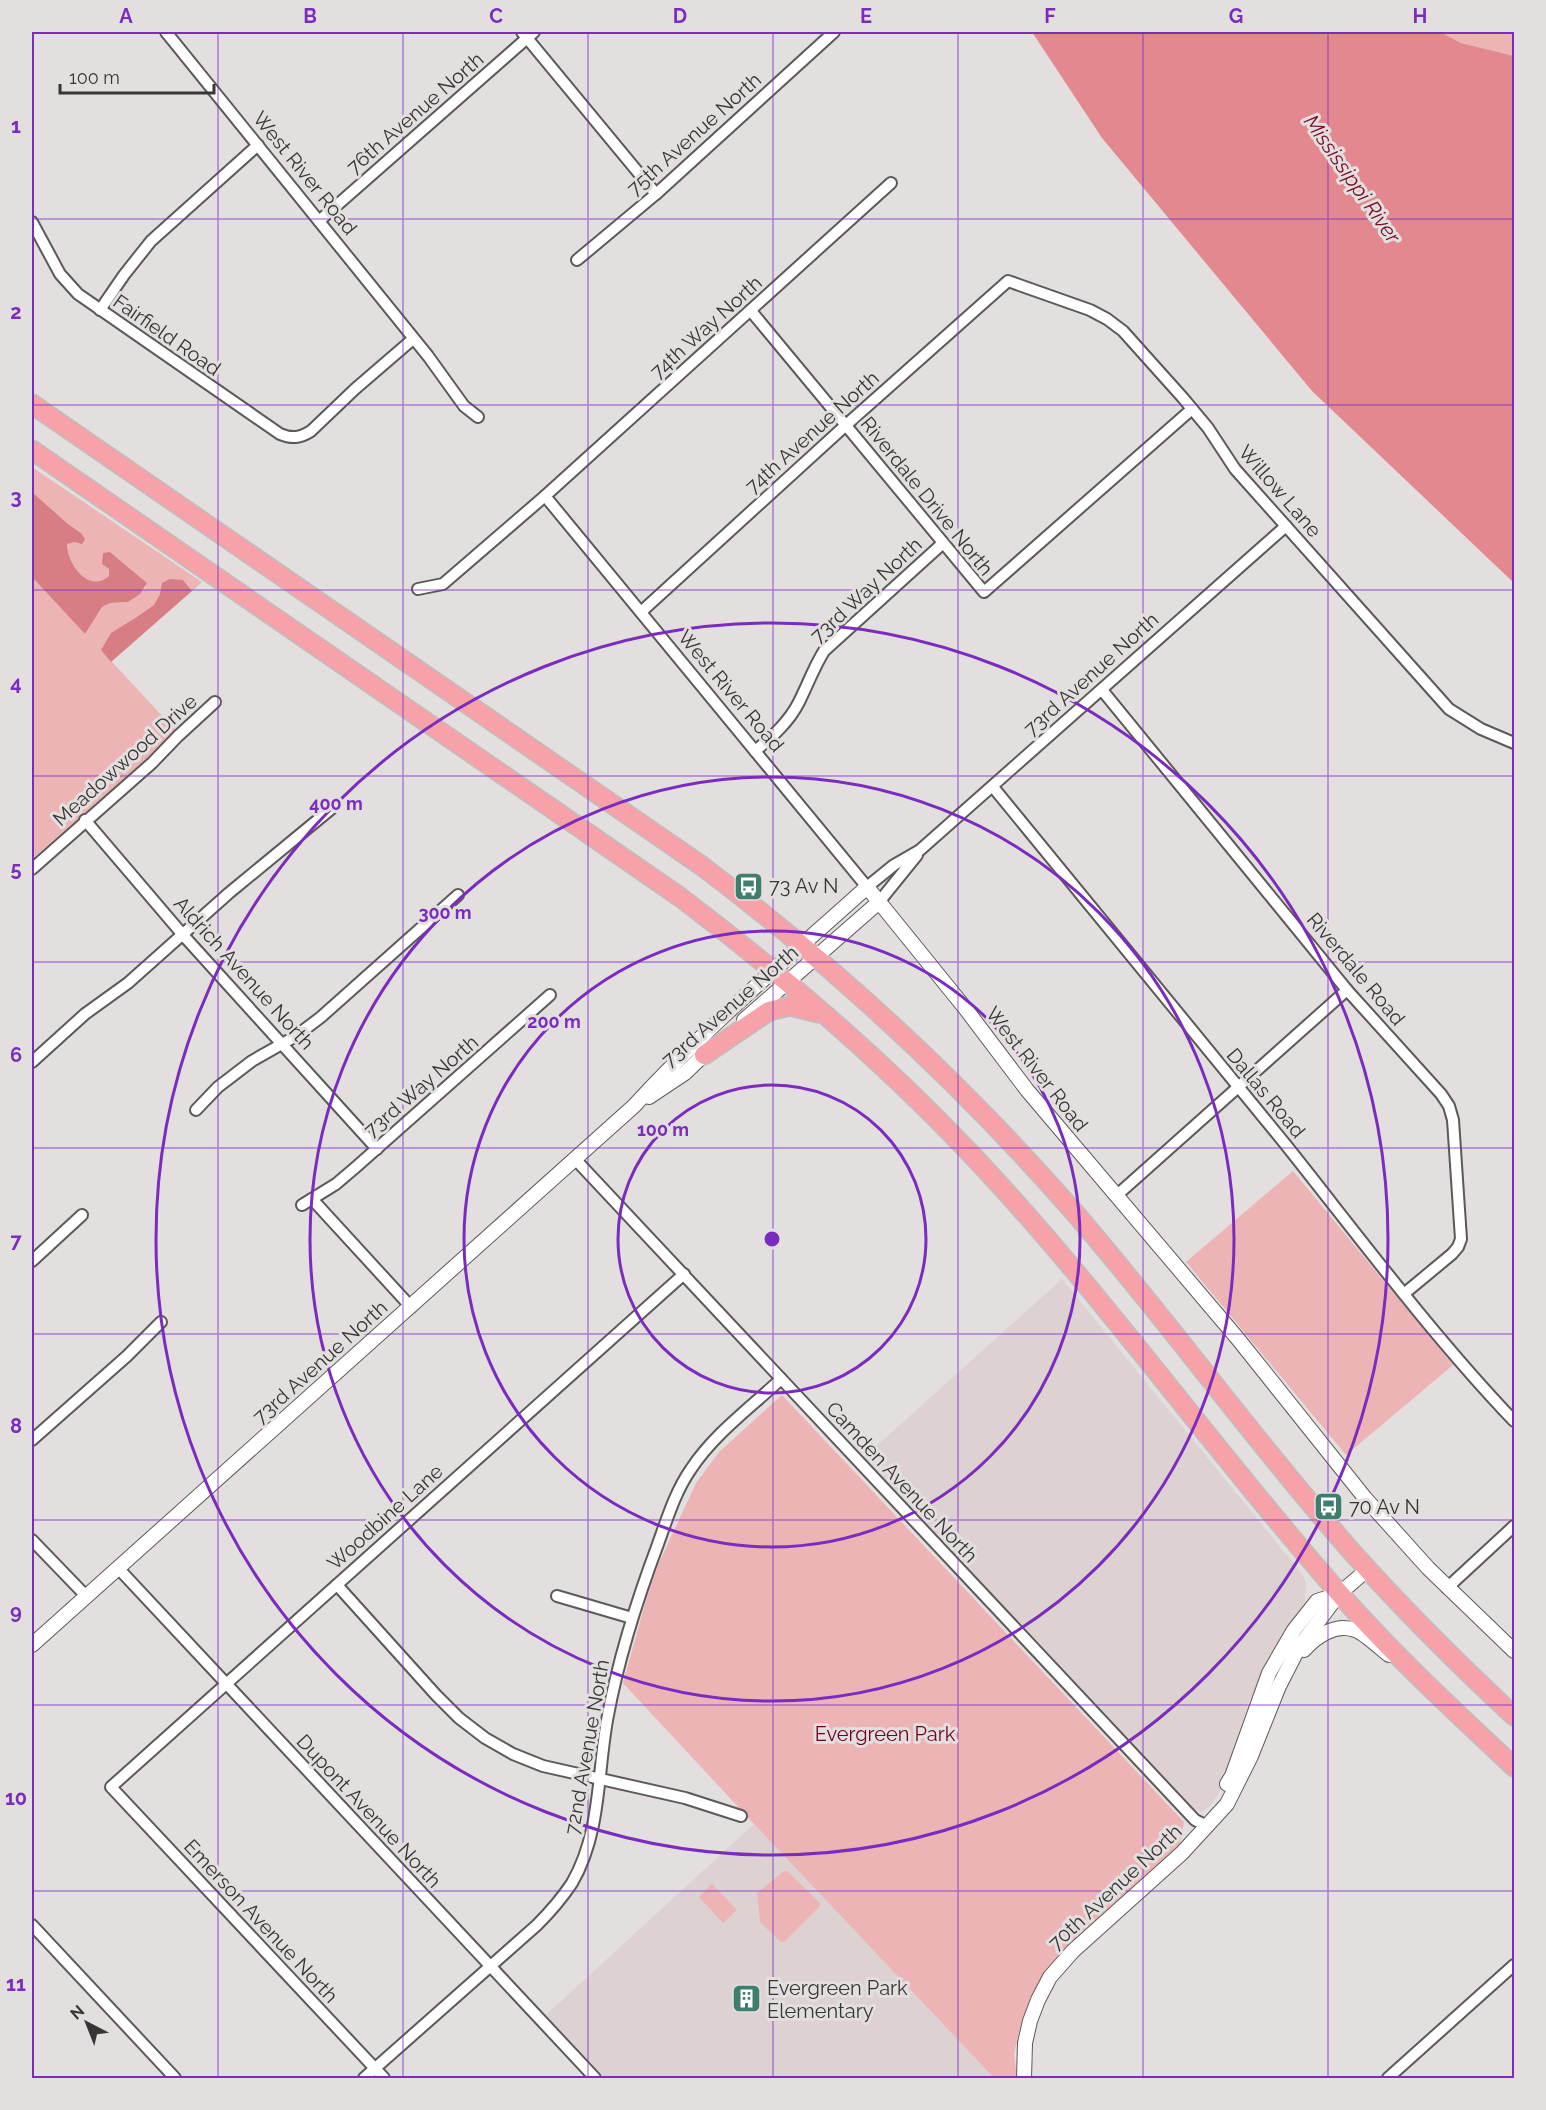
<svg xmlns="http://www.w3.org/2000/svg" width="1546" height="2110" font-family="Raleway,sans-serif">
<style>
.built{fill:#ded1d1}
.green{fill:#edb4b6}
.forest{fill:#d77d84}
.water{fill:#e3888f}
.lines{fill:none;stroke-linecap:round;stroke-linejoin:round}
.minor-casing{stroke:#5d5959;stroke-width:14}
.tertiary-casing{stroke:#5d5959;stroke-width:16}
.trunk-casing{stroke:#bfbebe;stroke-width:21}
.minor{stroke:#fff;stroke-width:10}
.tertiary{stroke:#fff;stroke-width:14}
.trunk{stroke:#f6a2a8;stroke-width:18}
.grid{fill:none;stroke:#7b2cbf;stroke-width:1.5;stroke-opacity:0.55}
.ring{fill:none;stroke:#7b2cbf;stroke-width:3}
.labels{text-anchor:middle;stroke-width:6;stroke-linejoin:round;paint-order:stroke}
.street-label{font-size:20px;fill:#373535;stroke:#e3dfdf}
.poi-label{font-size:20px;fill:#373535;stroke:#e3dfdf;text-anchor:start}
.park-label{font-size:20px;fill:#710020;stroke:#e3dfdf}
.water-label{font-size:21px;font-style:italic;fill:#790a26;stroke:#e3dfdf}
.centre{fill:#7b2cbf;stroke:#e3dfdf;stroke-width:3}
.ring-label{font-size:18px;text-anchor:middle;font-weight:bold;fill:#7b2cbf;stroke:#e3dfdf;stroke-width:6;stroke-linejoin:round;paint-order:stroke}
.neatline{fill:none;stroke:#7b2cbf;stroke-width:2}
.grid-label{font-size:20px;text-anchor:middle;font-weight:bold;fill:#7b2cbf}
</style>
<rect width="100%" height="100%" fill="#e3dfdf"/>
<g class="built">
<polygon points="1062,1279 1303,1575 1306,1584 1305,1603 1271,1653 1248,1704 1219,1793 1209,1807 1202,1811 1194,1810 861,1460"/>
<polygon points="754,1824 994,2078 605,2078 546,2015"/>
</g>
<g class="green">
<polygon points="1440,32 1514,32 1514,56 1461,43"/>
<path d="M32,467L202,582L192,591L183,580L160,594L154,605L101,650L177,732L32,859V577L85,634L102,607L110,603L128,602L146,587L141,578L110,552L109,576C89,594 67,564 67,544L75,542L81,533L68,524L32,492Z"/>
<polygon points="1293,1171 1453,1365 1346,1455 1186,1262"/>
<polygon points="782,1395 1184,1822 1180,1844 1069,1944 1046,1970 1032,1996 1021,2023 1014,2054 1017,2078 994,2078 754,1824 623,1683 647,1597 658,1565 696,1483 719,1452"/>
<polygon points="784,1871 787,1871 820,1903 819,1907 784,1942 781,1942 760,1922 757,1893"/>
<polygon points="712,1884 737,1910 723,1923 699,1897"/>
</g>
<g class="forest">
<path d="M32,492L68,524L81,533L85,539L82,544L75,542L67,544C67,564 89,594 109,576V569L102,564L103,553L110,552L147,583L140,594L128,602L110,603L102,607L85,634L32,577Z"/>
<polygon points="170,579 183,580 192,591 111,662 101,650 111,633 137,617 154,605 160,594 162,583"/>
</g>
<polygon class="water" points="1032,32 1440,32 1461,43 1514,56 1514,583 1312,391 1102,138"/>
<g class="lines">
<defs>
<g id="minor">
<polyline points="166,32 428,356 464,406 478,417"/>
<polyline points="522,32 656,194"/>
<polyline points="319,221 534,32"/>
<path d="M32,222L60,274L78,294L280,434C292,439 300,438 311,431L355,389L413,339"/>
<polyline points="577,260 656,194 834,32"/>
<polyline points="100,310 124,275 151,241 258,145"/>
<polyline points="751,311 984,592 1192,409"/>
<polyline points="545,496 867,887 894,865 920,850 1286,526"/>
<polyline points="418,589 443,584 545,496 891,183"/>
<polyline points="641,612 846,425 1008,281 1090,310 1107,319 1123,331 1183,398 1208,428 1235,469 1449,709 1481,729 1514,743"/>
<polyline points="1102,690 1347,990 1441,1094 1449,1106 1453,1120 1461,1239 1458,1247 1452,1254 1405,1293"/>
<path d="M755,751C772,737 789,722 799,702C808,684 814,667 824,651L942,544"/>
<path d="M993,787C1090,907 1189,1025 1286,1145C1360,1238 1432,1335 1514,1421"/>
<polyline points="85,820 183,935 377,1149"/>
<polyline points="32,869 152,763 178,736 215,702"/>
<polyline points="879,902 917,855"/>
<polyline points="32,1062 85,1014 128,983 229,893 331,809"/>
<polyline points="196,1110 218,1087 252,1061 296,1036 321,1017 458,895"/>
<polyline points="575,1159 1195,1820 1207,1826"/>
<polyline points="1116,1196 1347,990"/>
<polyline points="312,1199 411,1307"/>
<polyline points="302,1205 336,1184 356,1167 550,995"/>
<polyline points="32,1261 82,1215"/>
<polyline points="32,1440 127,1356 161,1322"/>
<polyline points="32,1540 86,1596"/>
<polyline points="118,1568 595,2078"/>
<polyline points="337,1585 436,1695 459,1718 485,1738 513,1754 543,1766 685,1798 741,1816"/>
<polyline points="1447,1588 1514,1526"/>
<polyline points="557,1596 632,1618"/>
<polyline points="32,1925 175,2078"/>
<path d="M364,2078L537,1925C550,1912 562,1898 572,1883C602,1831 597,1771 608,1715C619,1656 637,1600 658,1544C667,1519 675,1492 691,1469C714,1434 750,1408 781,1379"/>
<polyline points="384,2078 111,1787 684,1274"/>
<polyline points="1388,2078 1514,1965"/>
</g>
<g id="tertiary">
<polyline points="744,1020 879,902"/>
<polyline points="649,1097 685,1073 711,1048"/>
<path d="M32,1645L634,1106C706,1027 788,958 867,887L965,1008L1027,1090L1238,1339L1365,1498L1428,1568L1514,1651"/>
<path d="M1304,1650C1316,1636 1336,1623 1355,1630C1363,1632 1381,1649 1389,1655"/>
<polyline points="1227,1784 1232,1776 1269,1673 1294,1630 1317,1601 1339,1594"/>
<polyline points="1024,2078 1025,2043 1030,2021 1038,2000 1050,1977 1073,1951 1182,1853 1227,1804 1251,1756 1279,1686 1299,1647 1339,1594 1368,1569"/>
</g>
<g id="trunk">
<path d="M32,404L702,866C838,969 962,1084 1074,1212C1170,1323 1255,1442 1352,1552C1403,1609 1458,1664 1514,1716"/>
<path d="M32,450L680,897C783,975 882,1060 971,1154C1098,1288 1205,1439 1326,1578C1384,1646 1449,1706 1514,1767"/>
<polyline points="704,1055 769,1011 790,1006 818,1013"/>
</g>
</defs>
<use href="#minor" class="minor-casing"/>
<use href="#tertiary" class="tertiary-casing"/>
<use href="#trunk" class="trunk-casing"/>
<use href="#minor" class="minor"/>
<use href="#tertiary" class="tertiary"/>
<use href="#trunk" class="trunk"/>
</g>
<path class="grid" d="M218,32V2078M403,32V2078M588,32V2078M773,32V2078M958,32V2078M1143,32V2078M1328,32V2078M32,219H1514M32,405H1514M32,590H1514M32,776H1514M32,962H1514M32,1148H1514M32,1334H1514M32,1520H1514M32,1705H1514M32,1891H1514"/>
<g class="ring">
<circle cx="772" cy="1239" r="154"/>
<circle cx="772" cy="1239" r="308"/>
<circle cx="772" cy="1239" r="462"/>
<circle cx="772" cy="1239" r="616"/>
</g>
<defs>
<symbol id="bus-square" viewBox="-11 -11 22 22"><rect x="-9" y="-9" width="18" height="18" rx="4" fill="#3f7e6c" stroke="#e3dfdf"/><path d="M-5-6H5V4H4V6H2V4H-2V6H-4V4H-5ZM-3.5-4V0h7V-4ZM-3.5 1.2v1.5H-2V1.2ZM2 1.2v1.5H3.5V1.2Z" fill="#fff"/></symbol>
<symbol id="building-square" viewBox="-11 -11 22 22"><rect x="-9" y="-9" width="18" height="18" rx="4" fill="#3f7e6c" stroke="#e3dfdf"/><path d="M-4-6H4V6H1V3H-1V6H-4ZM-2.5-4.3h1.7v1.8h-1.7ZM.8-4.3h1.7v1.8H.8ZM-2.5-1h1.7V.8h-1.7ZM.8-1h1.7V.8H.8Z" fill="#fff"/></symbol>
</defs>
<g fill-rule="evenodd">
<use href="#bus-square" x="732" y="870" width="33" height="33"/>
<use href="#bus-square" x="1312" y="1490" width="33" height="33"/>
<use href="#building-square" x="730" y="1982" width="33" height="33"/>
</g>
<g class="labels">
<g class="street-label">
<text transform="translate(415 113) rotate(-41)" y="7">76th Avenue North</text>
<text transform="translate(694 134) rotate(-42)" y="7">75th Avenue North</text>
<text transform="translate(305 173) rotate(51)" y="7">West River Road</text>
<text transform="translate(706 327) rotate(-42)" y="7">74th Way North</text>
<text transform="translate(167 335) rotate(35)" y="7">Fairfield Road</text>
<text transform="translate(812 432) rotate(-42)" y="7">74th Avenue North</text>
<text transform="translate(1280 491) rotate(49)" y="7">Willow Lane</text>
<text transform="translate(927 496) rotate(51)" y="7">Riverdale Drive North</text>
<text transform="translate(866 590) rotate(-43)" y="7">73rd Way North</text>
<text transform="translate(1091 674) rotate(-42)" y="7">73rd Avenue North</text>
<text transform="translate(731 691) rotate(50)" y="7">West River Road</text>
<text transform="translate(125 760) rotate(-42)" y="7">Meadowwood Drive</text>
<text transform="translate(1356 969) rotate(50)" y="7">Riverdale Road</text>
<text transform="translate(244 973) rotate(48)" y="7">Aldrich Avenue North</text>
<text transform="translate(730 1006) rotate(-41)" y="7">73rd Avenue North</text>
<text transform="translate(1037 1069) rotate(52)" y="7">West River Road</text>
<text transform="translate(421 1086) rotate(-41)" y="7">73rd Way North</text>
<text transform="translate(1266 1093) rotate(50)" y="7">Dallas Road</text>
<text transform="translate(320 1362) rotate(-42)" y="7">73rd Avenue North</text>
<text transform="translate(902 1482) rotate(47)" y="7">Camden Avenue North</text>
<text transform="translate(385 1517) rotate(-42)" y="7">Woodbine Lane</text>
<text transform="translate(587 1747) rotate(-80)" y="7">72nd Avenue North</text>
<text transform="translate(369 1811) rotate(47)" y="7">Dupont Avenue North</text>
<text transform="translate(1115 1887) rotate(-43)" y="7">70th Avenue North</text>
<text transform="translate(261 1921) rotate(47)" y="7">Emerson Avenue North</text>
</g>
<g class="poi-label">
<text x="769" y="893">73 Av N</text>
<text x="1349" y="1514">70 Av N</text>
<text x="767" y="1995">Evergreen Park<tspan x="767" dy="23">Elementary</tspan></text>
</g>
<g class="park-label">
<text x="885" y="1741">Evergreen Park</text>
</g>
<g class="water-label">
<text transform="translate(1352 179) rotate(55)" y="7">Mississippi River</text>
</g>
</g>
<circle cx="772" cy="1239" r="9" class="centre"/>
<g class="ring-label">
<text x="336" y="810">400 m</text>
<text x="445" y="919">300 m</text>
<text x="554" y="1028">200 m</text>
<text x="663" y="1136">100 m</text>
</g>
<rect width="1546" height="2110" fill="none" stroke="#e3dfdf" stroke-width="66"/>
<g transform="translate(87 2023) rotate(318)" stroke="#e3dfdf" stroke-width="4.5" paint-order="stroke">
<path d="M0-4.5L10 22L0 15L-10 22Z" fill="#373535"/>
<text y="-9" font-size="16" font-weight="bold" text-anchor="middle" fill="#373535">N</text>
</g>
<path d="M60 84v9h154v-9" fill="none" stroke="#373535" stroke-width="3"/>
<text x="69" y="84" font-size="18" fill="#373535" stroke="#e3dfdf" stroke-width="4.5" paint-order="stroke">100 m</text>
<rect x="33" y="33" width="1480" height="2044" class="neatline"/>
<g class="grid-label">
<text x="126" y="23">A</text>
<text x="310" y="23">B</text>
<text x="496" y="23">C</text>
<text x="680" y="23">D</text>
<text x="866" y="23">E</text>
<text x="1050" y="23">F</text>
<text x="1236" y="23">G</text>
<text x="1420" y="23">H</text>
<text x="16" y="133">1</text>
<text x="16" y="319">2</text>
<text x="16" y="504">3</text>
<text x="16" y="690">4</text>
<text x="16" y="876">5</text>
<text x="16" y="1062">6</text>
<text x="16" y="1248">7</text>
<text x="16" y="1433">8</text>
<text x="16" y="1619">9</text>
<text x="16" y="1805">10</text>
<text x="16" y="1991">11</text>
</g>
</svg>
